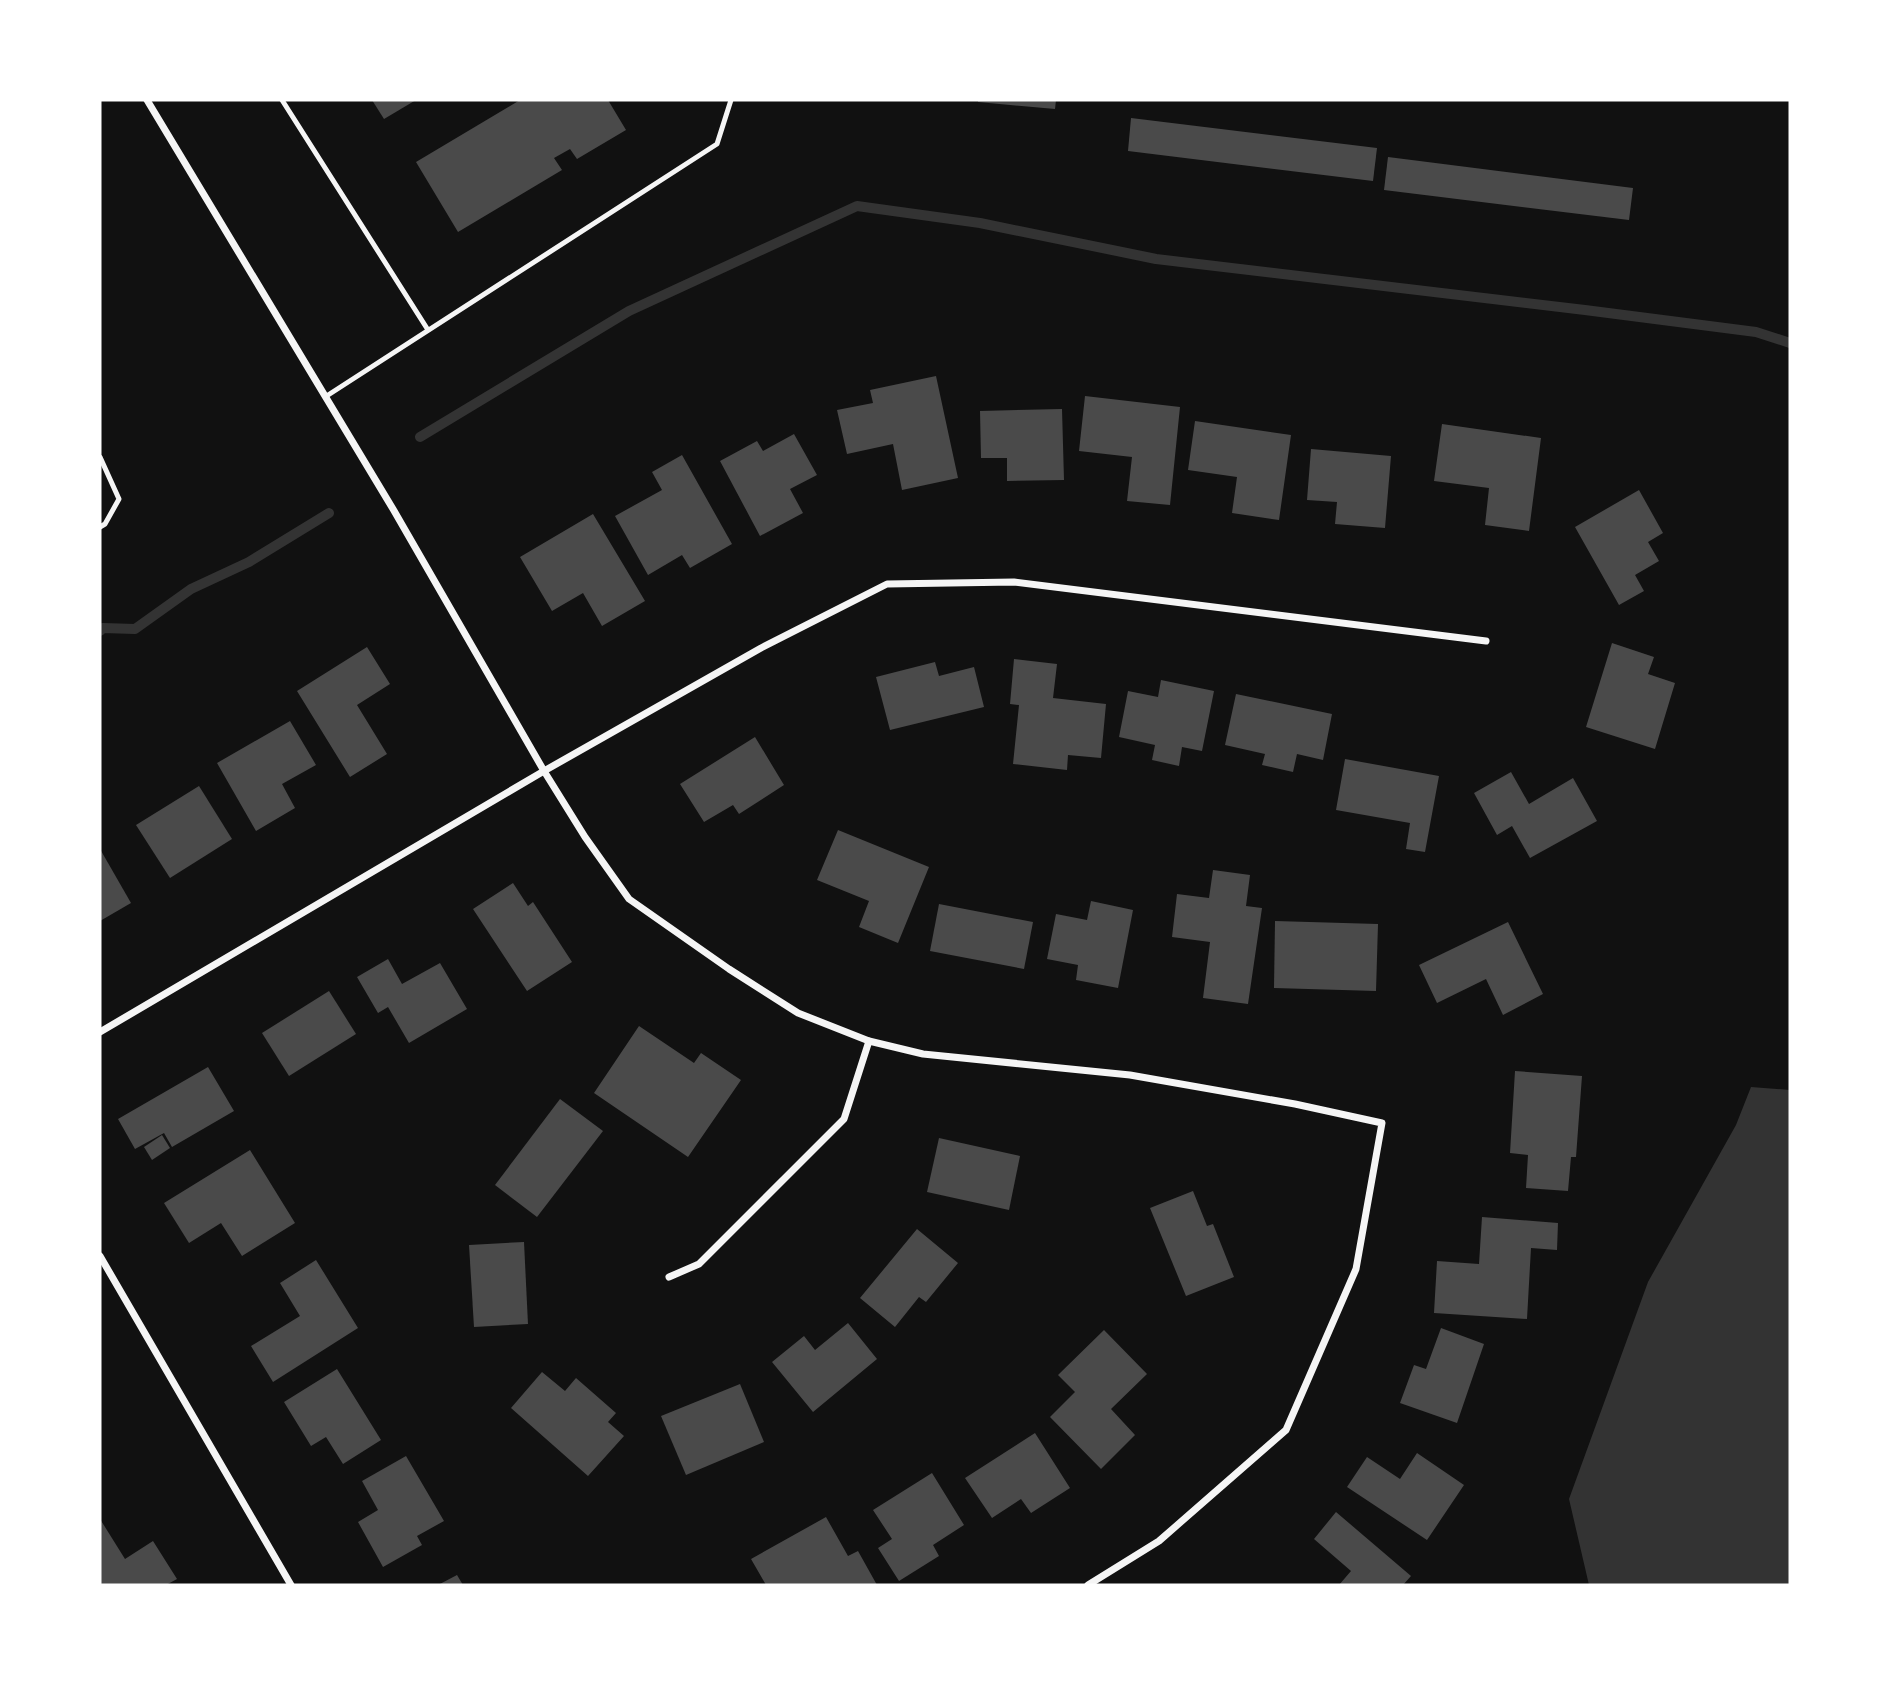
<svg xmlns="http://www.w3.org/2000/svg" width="1890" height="1685" font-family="Mulish,sans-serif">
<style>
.water{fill:#333}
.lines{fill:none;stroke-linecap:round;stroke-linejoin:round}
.stream{stroke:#333;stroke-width:10}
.building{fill:#4a4a4a}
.service{stroke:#f5f5f5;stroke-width:5}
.minor{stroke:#f5f5f5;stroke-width:7}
</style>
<rect width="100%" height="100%" fill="#111"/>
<polygon class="water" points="1751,1087 1790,1090 1790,1585 1589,1585 1569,1499 1648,1282 1736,1125"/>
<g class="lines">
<g class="stream">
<polyline points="420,437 629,311 857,206 980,223 1156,259 1585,310 1756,332 1790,343"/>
<polyline points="100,631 103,628 135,629 191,589 249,562 329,513"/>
</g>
</g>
<g class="building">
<polygon points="372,100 416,100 384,119"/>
<polygon points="520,100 608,100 626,130 577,159 570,149 554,158 562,170 458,232 416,162"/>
<polygon points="978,100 1056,100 1055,109 978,102"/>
<polygon points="1131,118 1377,148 1373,181 1128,151"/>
<polygon points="1388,157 1633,188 1629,220 1384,190"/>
<polygon points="936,376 958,478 902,490 893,444 847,454 837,410 873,403 870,390"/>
<polygon points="1085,396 1180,407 1170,505 1127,501 1132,457 1079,451"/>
<polygon points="1062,409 1064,480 1007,481 1007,458 981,458 980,411"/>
<polygon points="1195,421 1291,435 1279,520 1232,513 1237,477 1188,470"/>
<polygon points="1442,424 1541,438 1529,531 1485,525 1489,488 1434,481"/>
<polygon points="794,434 817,475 790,489 803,513 760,536 720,461 757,441 763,451"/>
<polygon points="1311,449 1391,456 1385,528 1335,524 1337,502 1307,500"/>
<polygon points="682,455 732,544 690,568 682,555 648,575 615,516 662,490 652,472"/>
<polygon points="1639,490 1663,533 1648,542 1659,561 1635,575 1644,591 1619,605 1575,527"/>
<polygon points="593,514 645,601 602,626 583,593 552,611 520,557"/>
<polygon points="1612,643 1654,657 1648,674 1675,683 1655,749 1586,727"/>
<polygon points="367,647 390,684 357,705 387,754 350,777 297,691"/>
<polygon points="1014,659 1057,664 1053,698 1106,704 1101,758 1068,755 1067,770 1013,764 1019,705 1010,704"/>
<polygon points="935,662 939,676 974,667 984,707 890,730 876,677"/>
<polygon points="1161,680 1214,691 1202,751 1182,747 1179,766 1152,760 1155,745 1119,737 1128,691 1158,697"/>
<polygon points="1236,694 1332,714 1323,760 1297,754 1293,772 1262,765 1265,754 1225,745"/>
<polygon points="290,721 316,765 282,784 295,808 256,831 217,763"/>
<polygon points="755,737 784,785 739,814 733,805 704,822 680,784"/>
<polygon points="1345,759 1439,776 1425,852 1406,849 1410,823 1336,810"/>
<polygon points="1511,772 1529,804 1573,778 1597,821 1530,858 1512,826 1497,835 1474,793"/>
<polygon points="199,786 232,839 170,878 136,825"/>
<polygon points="838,830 929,867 898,943 859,927 869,901 817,880"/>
<polygon points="100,849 131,903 100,921"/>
<polygon points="1213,870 1250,875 1246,906 1262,908 1248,1004 1203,998 1210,942 1172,937 1177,894 1209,898"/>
<polygon points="513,883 528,906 533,902 572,962 527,991 473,909"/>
<polygon points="1091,901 1133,910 1118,988 1076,980 1078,965 1047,959 1056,914 1087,920"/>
<polygon points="939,904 1033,922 1024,969 930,951"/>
<polygon points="1275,921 1378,924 1376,991 1274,988"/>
<polygon points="1508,922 1543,994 1503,1015 1486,979 1437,1003 1419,965"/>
<polygon points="388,959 402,984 440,963 467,1009 409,1043 388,1007 378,1013 357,977"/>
<polygon points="329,991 356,1034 289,1076 262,1033"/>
<polygon points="639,1026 694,1063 701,1053 741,1080 688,1157 594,1093"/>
<polygon points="208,1067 234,1111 172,1147 164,1133 135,1149 118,1119"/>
<polygon points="1515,1071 1582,1076 1576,1157 1571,1157 1568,1191 1526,1188 1528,1155 1510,1153"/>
<polygon points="560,1099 603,1131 537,1217 495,1185"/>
<polygon points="162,1135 170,1148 152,1160 144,1147"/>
<polygon points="939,1138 1020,1156 1009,1210 927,1192"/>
<polygon points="250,1150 295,1223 242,1256 221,1223 189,1243 164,1203"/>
<polygon points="1193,1191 1207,1226 1213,1224 1234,1277 1186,1296 1150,1208"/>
<polygon points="1482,1217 1558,1223 1557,1250 1531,1248 1527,1319 1434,1313 1437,1261 1479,1264"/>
<polygon points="917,1229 958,1263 926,1302 919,1297 895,1327 860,1298"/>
<polygon points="524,1242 528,1324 474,1327 469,1245"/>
<polygon points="316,1260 358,1328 273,1382 251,1346 300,1316 280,1283"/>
<polygon points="848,1323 877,1359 813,1412 772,1362 804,1336 815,1350"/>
<polygon points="1441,1328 1484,1344 1457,1423 1400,1403 1414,1365 1426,1369"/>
<polygon points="1104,1330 1147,1374 1111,1409 1135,1435 1101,1469 1050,1417 1075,1392 1058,1375"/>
<polygon points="337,1369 381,1440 343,1464 326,1437 311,1446 284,1402"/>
<polygon points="542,1372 565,1391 576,1378 616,1413 608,1422 624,1436 588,1476 511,1408"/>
<polygon points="740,1384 764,1442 686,1475 661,1416"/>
<polygon points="1035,1433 1070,1488 1031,1513 1021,1499 992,1518 965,1478"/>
<polygon points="1417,1453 1464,1485 1427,1540 1347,1487 1367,1457 1400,1479"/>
<polygon points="406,1456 444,1521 417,1536 422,1545 383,1567 358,1522 378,1510 362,1481"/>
<polygon points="932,1473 964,1525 933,1545 939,1556 899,1581 878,1548 892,1539 873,1510"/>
<polygon points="1336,1512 1411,1576 1403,1585 1339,1585 1351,1571 1314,1539"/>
<polygon points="826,1517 848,1556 858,1551 877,1585 766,1585 751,1559"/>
<polygon points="100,1519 125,1559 153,1541 177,1579 166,1585 100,1585"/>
<polygon points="457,1575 463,1585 438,1585"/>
</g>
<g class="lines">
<g class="service">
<polyline points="282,100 428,330"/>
<polyline points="325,397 717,144 731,100"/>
<polyline points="100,457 119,499 105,524 100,527"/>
</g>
<g class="minor">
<polyline points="147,100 393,509 544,771 585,837 629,899 729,969 798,1013 869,1041 923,1054 1130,1075 1295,1104 1382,1123 1356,1269 1286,1430 1159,1541 1088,1585"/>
<polyline points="100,1032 544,771 761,648 887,584 1014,582 1486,641"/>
<polyline points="100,1256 291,1585"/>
<polyline points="669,1277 699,1264 844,1119 869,1041"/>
</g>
</g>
<rect width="1890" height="1685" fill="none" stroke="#ffffff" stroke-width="203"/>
</svg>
